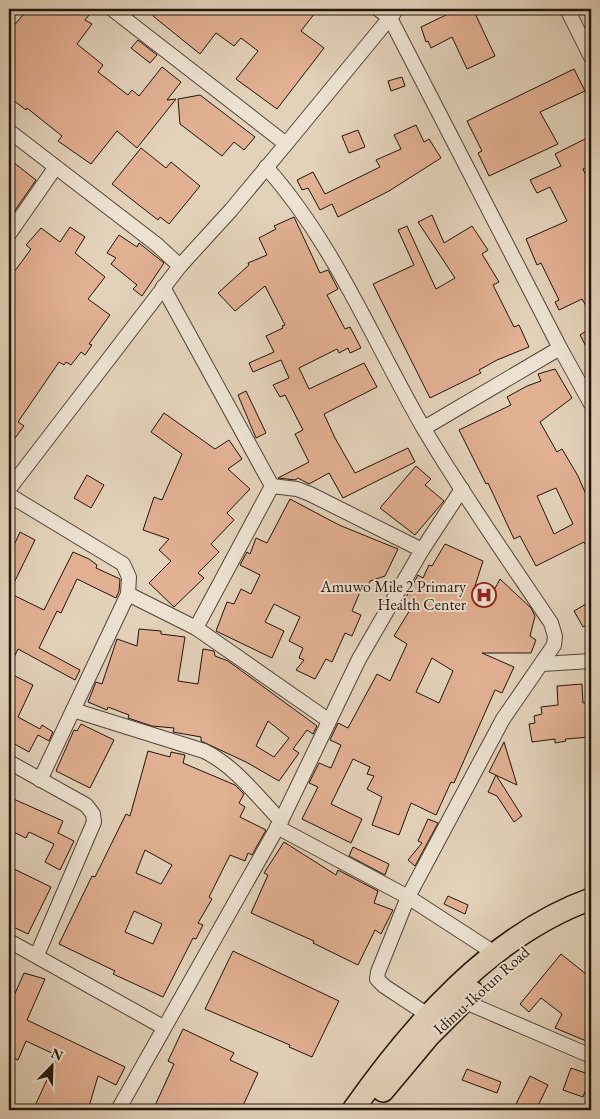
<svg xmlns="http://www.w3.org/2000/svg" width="600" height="1119" font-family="'EB Garamond',serif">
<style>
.building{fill:#e2b093;stroke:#21140a;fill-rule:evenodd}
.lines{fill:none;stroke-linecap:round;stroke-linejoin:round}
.street-casing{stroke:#524436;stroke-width:16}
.primary-casing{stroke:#21140a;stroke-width:24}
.street{stroke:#ede2d2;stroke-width:14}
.primary{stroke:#e3d2ba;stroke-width:21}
.labels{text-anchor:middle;stroke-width:4;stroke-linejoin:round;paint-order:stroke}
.poi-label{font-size:16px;fill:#21140a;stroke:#ede2d2;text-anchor:end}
.street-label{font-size:16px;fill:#21140a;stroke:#ede2d2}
</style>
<rect width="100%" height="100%" fill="#e3d2ba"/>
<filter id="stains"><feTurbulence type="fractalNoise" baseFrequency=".004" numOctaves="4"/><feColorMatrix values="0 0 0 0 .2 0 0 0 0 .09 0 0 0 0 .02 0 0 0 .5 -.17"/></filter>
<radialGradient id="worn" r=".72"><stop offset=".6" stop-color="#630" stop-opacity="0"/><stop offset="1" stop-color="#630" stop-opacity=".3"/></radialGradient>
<g class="building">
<polygon points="28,9 94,9 85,20 92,24 77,44 103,65 98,72 128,95 132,90 139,96 162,67 181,82 167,100 176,99 137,148 117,131 91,164 58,141 62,136 27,108 26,110 9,97 9,39 15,31 12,28"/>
<polygon points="158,9 318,9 301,31 324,48 277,109 236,79 258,51 241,38 234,46 216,33 200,54 153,16"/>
<polygon points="452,9 473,9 495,56 467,69 452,37 431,48 428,41 426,42 421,27 446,15 445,12"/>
<polygon points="138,40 157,55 150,63 131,48"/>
<polygon points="574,69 585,91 540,112 558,144 489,176 478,153 482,151 467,121"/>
<polygon points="402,77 405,86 391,91 388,81"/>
<polygon points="200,95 255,137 244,150 234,142 222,156 180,124 178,99"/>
<polygon points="416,125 424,142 429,139 441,158 389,191 338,217 332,204 320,210 308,188 302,190 297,180 313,172 325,194 380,167 376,160 401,149 394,135"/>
<polygon points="358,130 365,147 349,153 342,136"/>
<polygon points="591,136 591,165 583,169 591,187 591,315 582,299 559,310 555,302 559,300 541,263 537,265 526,239 567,221 550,187 537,193 530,180 561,166 555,154"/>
<polygon points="141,148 166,168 171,162 200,186 169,224 160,217 158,220 112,184"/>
<polygon points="9,159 36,180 9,219"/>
<polygon points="432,215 444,243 472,226 488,250 482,254 499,282 493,285 514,327 519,325 529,347 497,360 479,370 481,373 430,398 373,284 414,265 398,230 407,226 436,289 455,278 418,222"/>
<polygon points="294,217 320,273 328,270 338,289 327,295 345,329 350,327 361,348 350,353 348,348 339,353 337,349 299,368 309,389 364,363 377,387 324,414 335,438 355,473 408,448 415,462 343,498 329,473 309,484 298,478 295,480 278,478 309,462 295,434 303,430 285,395 280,397 273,385 289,378 281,360 253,372 249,363 274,352 266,336 283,328 282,326 285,325 265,286 235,311 218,293 249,265 248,263 267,255 259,238 276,229 274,226"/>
<polygon points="70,227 85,237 75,253 105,277 88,299 110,315 89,344 92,345 85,355 81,352 71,365 66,362 64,365 59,362 18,422 24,426 9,446 9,279 31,249 26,245 41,228 60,242"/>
<polygon points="119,235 137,247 139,243 164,263 142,296 133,289 137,285 111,264 116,258 107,253"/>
<polygon points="591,328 591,356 580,335"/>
<path d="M555,369L572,398L540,422L557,452L562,449L578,476L591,506V556L584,542L536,566L520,536L514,539L488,483L486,484L459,430L511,405L507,397L527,386L541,381L538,374ZM556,488L573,524L554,534L537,496Z"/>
<polygon points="246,391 266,433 256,438 238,395"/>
<polygon points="164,413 215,449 229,440 242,459 228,469 250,489 227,513 234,520 211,544 219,552 198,573 204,578 174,607 149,583 171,561 159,550 169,539 143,530 154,497 162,500 182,454 151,432"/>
<polygon points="416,466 431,479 425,485 444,501 415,535 380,508"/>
<polygon points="87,475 104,485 91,508 74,498"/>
<polygon points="290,499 339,525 398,549 385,576 370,581 366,589 362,587 352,611 361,615 352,636 345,633 332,662 326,659 315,679 296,670 304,660 299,658 303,648 289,641 300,617 274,604 265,622 284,631 272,658 216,631 227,602 234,604 241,589 251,594 260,575 240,565 247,552 250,554 256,538 267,543"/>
<polygon points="20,532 35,540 9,593 44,610 73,552 89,559 97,565 96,568 120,579 119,591 116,598 77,579 61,613 57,611 39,648 80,670 75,680 18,649 9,668 9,556"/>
<path d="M445,544L483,561L475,586L492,594L500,579L531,608L535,616L530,636L536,640L531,653H482L514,667L502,693L495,690L454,783L451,782L436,815L411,803L399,835L372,825L382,797L367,789L374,776L367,774L370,767L353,759L331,804L362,819L351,843L302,819L318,787L309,783L319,763L331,768L341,745L330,740L338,723L348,728L377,674L390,681L407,644L394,636L413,605L404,601L418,575L423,578L429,565L432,566ZM432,658L453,671L439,703L416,692Z"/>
<polygon points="591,601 591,622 583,627 574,611"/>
<path d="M139,629L161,631V634L185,637L178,681L198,684L203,649L214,651L215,656L228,661L317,726L313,734L307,730L293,749L299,753L279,781L246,762L201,741V737L173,732L174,728L152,726L128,718L129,715L108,707L107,710L88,702L96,682L102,684L117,639L137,646ZM268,721L289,738L274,757L256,746Z"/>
<polygon points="9,673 33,685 18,717 40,729 42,725 53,732 49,741 38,735 29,752 9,741"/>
<polygon points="582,684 583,703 591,703 591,737 565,739 566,741 555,743 555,739 532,742 529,724 535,723 534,716 542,714 541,707 558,705 557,686"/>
<polygon points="81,724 114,740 90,788 56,771 74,730 77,731"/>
<polygon points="504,742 517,785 489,772"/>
<path d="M148,751L170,757L171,752L185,755L183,763L235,785L244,794L239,803L245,807L240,817L266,830L252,855L248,853L245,861L230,855L209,897L212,899L198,923L203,925L196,939L193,938L163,997L113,974L115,971L59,944L92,876L95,877L126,814L130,816ZM145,850L172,865L161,884L136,873ZM134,911L162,924L153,944L125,932Z"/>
<polygon points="496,775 522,816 514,822 497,796 488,792"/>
<polygon points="9,797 63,821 58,833 74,841 60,870 45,862 54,844 29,832 26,838 9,830"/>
<polygon points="428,819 438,823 415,866 408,860 422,843 418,841"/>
<polygon points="284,842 336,875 338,870 378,891 374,903 393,910 381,934 375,930 358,965 313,943 314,941 251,913 268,875 264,873"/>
<polygon points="353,847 389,864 385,875 349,856"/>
<polygon points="14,869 51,887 28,934 9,925 9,880"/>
<polygon points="448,896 468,905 465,914 444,904"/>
<polygon points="233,951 339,1001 312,1057 289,1047 290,1045 205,1009"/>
<polygon points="561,954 591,978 591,1043 555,1028 562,1014 541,998 529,1012 520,1004"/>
<polygon points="24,973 45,979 27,1020 125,1067 116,1085 98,1076 88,1110 33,1110 58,1056 26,1041 18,1060 9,1056 9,1007"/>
<polygon points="183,1029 234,1053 230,1060 258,1073 241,1110 153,1110 174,1064 168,1061"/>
<polygon points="571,1068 591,1075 583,1097 563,1090"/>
<polygon points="467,1069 501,1082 497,1093 462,1080"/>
<polygon points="530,1076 548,1085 536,1110 513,1110"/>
</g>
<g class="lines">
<defs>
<g id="street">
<polyline points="112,9 286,144 397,9"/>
<polyline points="378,9 390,18 560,348 591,404"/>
<polyline points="567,9 591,57"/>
<polyline points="9,131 156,244 180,266"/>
<path d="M266,167C334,243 373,341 424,429C463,495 508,559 551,623L555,636L554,645L503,719L408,897L378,972L377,979L384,986L428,1015"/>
<polyline points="9,234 55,168"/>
<polyline points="163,287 272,486 196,628"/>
<polyline points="424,428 560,348"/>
<polyline points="272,486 297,489 310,494 422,550"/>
<polyline points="9,489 180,266 231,210 286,144"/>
<polyline points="9,495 123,564 129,577 128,594 40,780"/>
<polyline points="128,594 196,628 328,720"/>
<polyline points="542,664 591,661"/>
<path d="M73,710L204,751C235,766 257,796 281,821"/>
<polyline points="9,762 86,805 93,814 94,822 37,955"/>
<polyline points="277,827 408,897 496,954"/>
<polyline points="9,941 163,1027"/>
<polyline points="463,1001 591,1056"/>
<polyline points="118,1110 281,821 359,659 422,550 462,489"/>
</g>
<g id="primary">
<polyline points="383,1091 429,1036 473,992"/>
<path d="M353,1110C412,1026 491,935 591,899"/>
</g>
</defs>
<use href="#street" class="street-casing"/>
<use href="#primary" class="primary-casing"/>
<use href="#street" class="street"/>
<use href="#primary" class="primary"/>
</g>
<defs>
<symbol id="hospital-ring" viewBox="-11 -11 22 22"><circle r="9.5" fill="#ede2d2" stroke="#8f2418" stroke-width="1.5"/><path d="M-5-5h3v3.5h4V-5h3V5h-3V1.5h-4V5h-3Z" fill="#8f2418"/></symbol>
</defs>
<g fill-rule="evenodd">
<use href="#hospital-ring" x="470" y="581" width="28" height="28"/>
</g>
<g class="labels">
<g class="poi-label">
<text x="466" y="592">Amuwo Mile 2 Primary<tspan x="466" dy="18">Health Center</tspan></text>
</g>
<g class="street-label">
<text transform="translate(481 990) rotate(-42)" y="6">Idimu-Ikotun Road</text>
</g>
</g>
<rect width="600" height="1119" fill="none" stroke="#e3d2ba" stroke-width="30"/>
<rect x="10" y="10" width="580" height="1099" fill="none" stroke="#21140a" stroke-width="2.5"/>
<rect x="15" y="15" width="570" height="1089" fill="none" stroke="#21140a"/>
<g transform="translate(52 1066) rotate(23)" stroke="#ede2d2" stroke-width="4" paint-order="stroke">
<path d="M0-4L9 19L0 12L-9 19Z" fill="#21140a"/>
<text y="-8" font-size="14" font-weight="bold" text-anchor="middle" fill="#21140a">N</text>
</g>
<rect width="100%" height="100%" filter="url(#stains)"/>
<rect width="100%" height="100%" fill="url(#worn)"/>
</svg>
